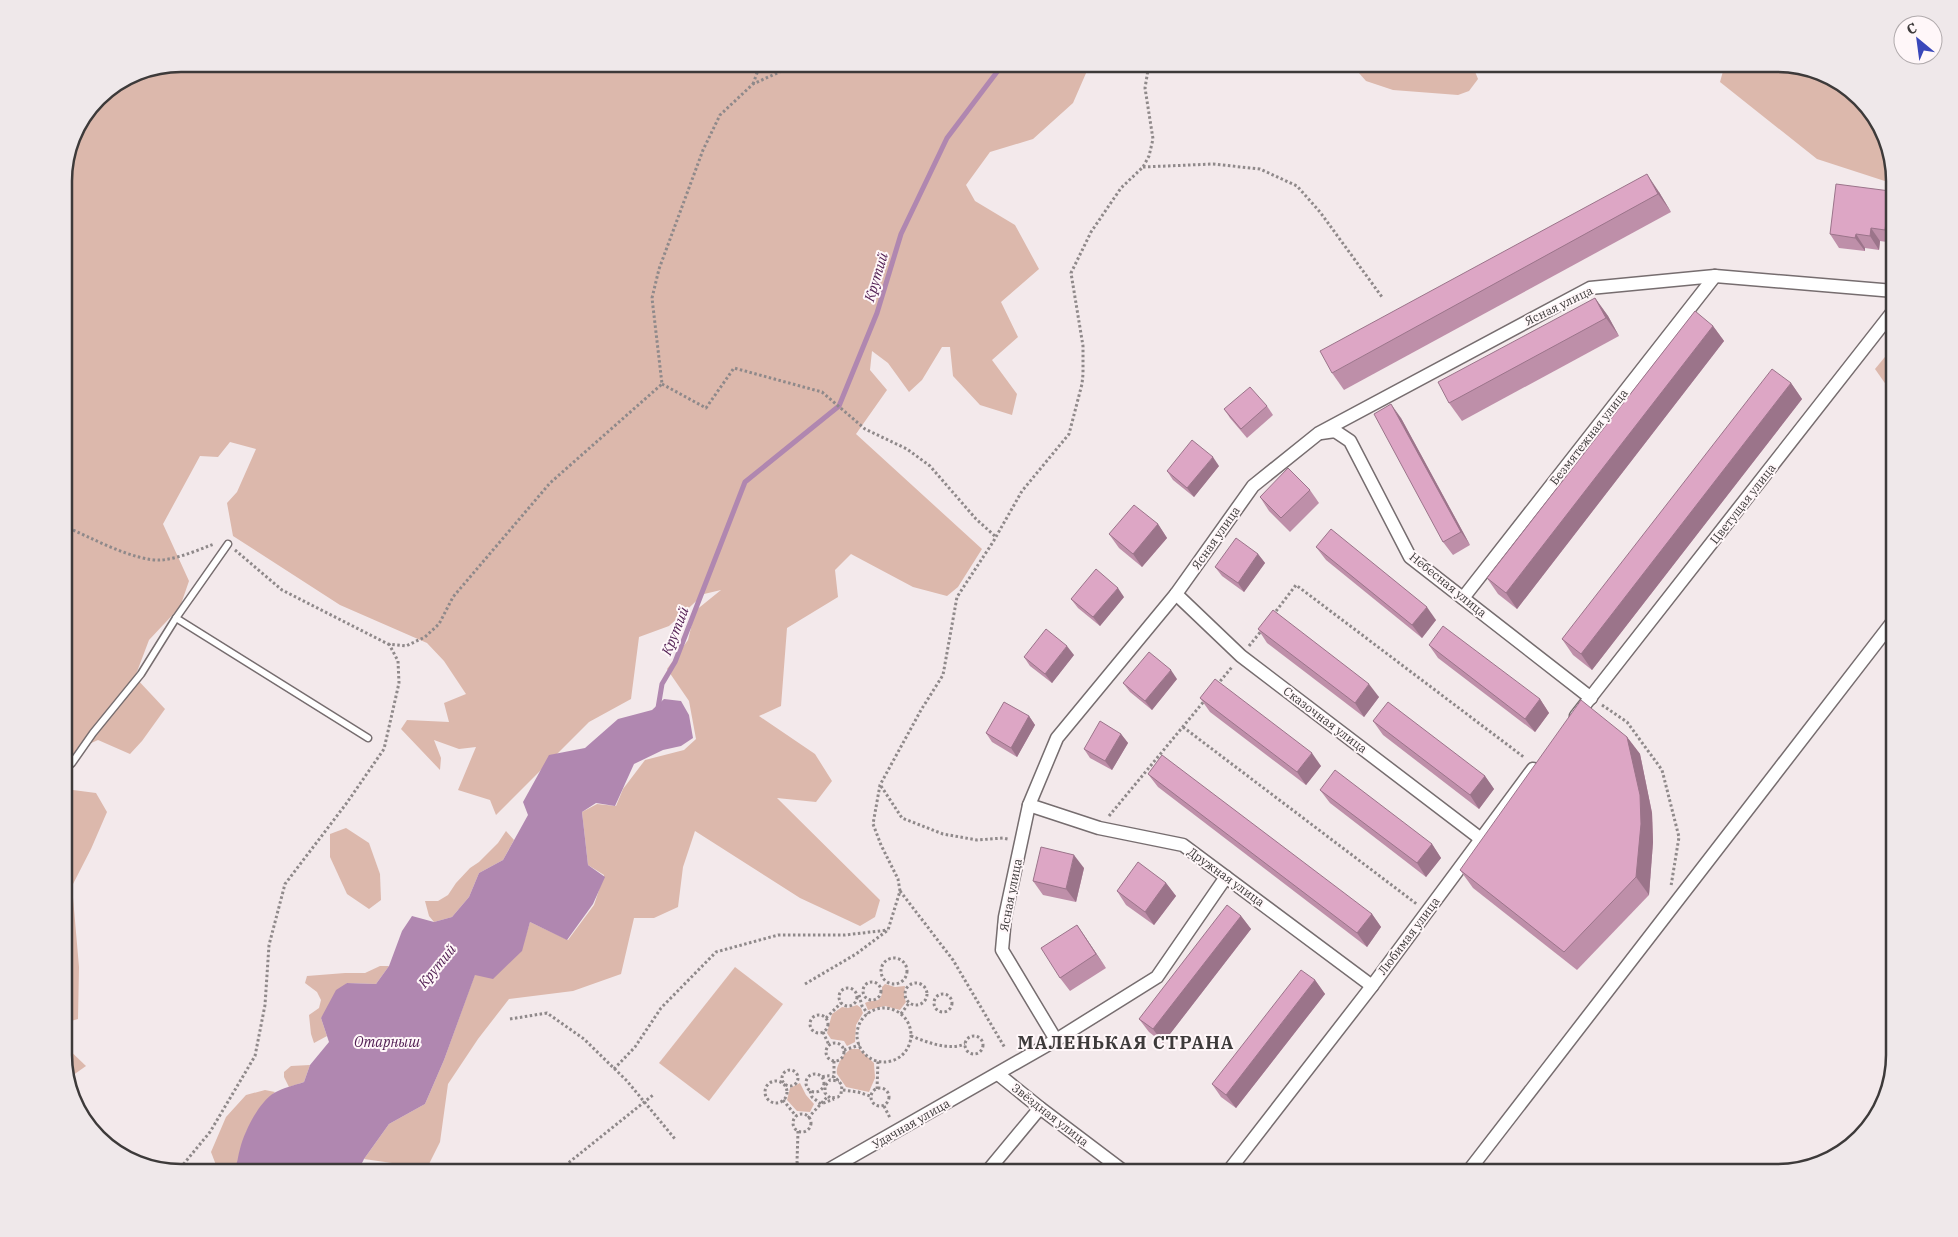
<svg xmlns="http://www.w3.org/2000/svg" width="1958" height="1237" font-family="'IBM Plex Serif',serif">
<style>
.green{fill:#dcb8ac}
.water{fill:#b087b0}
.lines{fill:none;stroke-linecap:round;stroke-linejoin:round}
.stream{stroke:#b087b0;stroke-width:5}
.lane-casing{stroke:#766d6f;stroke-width:9}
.street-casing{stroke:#766d6f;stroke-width:15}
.path{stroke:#8f898a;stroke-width:3;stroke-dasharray:2.5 2.5;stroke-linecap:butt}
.lane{stroke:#fff;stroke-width:6}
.street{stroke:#fff;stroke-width:12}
.wall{fill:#be8fa9}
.shaded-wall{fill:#9b748a}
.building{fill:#dda6c5;stroke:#9b748a}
.labels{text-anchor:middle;stroke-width:4;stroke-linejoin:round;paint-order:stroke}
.street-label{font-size:12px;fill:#3d3a3a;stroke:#fff7f9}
.water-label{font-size:14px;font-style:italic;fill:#532054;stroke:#fff7f9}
.district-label{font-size:18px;font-weight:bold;letter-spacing:1px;fill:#3d3a3a;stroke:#fff7f9}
.rim{fill:none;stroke:#3d3a3a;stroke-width:2.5}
</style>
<rect width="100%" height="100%" fill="#f3e9eb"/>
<g class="green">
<polygon points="182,64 1090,64 1073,103 1033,139 990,152 966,185 975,201 1015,225 1039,269 1001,302 1018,337 992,360 1017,394 1012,415 980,405 953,376 950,347 942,347 922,380 909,392 888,363 872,351 870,370 887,390 856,434 982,549 958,587 947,596 913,587 851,554 835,570 838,597 787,628 781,706 759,716 815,754 832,781 816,802 777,798 880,900 875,917 860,926 800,898 695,831 683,867 678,907 654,918 634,918 621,974 573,991 509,999 478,1039 448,1084 440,1142 427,1168 364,1159 389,1124 425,1104 444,1060 475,974 493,978 521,951 530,922 568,940 594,905 604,875 588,865 582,812 597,804 616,806 623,789 645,760 684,750 696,739 689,701 667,669 688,640 695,611 721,590 704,594 669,626 639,637 631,699 589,722 496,815 490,800 458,790 476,747 459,749 434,740 441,758 440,770 401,729 407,720 449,722 444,703 466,694 444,661 427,643 340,605 233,536 227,503 237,492 256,449 230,442 218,457 200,456 163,524 189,581 180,607 149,640 135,677 165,709 142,741 130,754 98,740 78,749 65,764 73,790 96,793 107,812 91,849 72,886 79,967 78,1019 64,1023 64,174 73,136 99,98 137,73"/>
<polygon points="1351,64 1472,64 1478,79 1469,91 1458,95 1393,90 1366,81"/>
<polygon points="1725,64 1751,64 1783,69 1787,67 1836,80 1878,122 1894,174 1894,184 1817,159 1720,82"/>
<polygon points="1894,346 1894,396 1875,369"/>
<polygon points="346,828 369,843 380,874 381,900 369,909 347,894 330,857 330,834"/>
<polygon points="506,831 514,840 503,860 479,873 469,897 452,917 434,922 429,916 425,901 438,901 448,895 456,883 470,868 479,862 498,843"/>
<polygon points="380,966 389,966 376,984 347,983 321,1018 327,1036 314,1043 311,1034 309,1015 319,1008 321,1000 317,992 305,983 307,976 345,973 365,973"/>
<polygon points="735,967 783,1004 709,1101 659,1063"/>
<path d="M885,984L895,987L905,986L904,996L906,1002L900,1010L885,1006L868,1010L865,1003C874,998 883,1006 882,987Z"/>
<polygon points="857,1005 861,1008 863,1013 856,1025 855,1042 847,1046 844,1041 831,1039 827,1033 832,1014 842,1007 848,1008"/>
<polygon points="64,1045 86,1066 69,1078 64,1063"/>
<path d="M851,1049H859L874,1063L875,1078L869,1092L846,1087L837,1074C835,1066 844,1053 851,1049Z"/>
<polygon points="310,1065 304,1082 289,1087 284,1077 284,1072 291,1066"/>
<polygon points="800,1083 806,1095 814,1104 810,1112 797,1111 787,1100 790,1088"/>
<path d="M265,1090L275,1092C255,1110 241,1136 239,1163L216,1165L211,1152L226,1117L246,1095Z"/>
</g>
<path class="water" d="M664,699L681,701L689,715L693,738L681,746L663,750L634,764L615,806L596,803L582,812L588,865L605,877L593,904L567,940L530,922L522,951L493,979L475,975L444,1060L425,1104L389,1124L364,1159L357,1173H229C240,1161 236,1163 240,1149C244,1132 259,1102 274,1093C283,1088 295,1085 304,1082L310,1065L329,1042L321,1018L336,990L347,983L376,984L389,966L402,931L412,916L434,922L452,917L469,897L479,873L503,860L528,815L523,802L549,755L585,748L618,719L652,710Z"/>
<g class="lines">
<polyline class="stream" points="658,708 662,684 675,662 745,482 839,406 877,313 901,234 947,138 1003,64"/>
<defs>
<g id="lane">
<polyline points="176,618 368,738"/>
<polyline points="64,770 72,763 93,733 141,674 176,618 228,544"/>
</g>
<g id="street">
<polyline points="1321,433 1335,431 1350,441 1410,557 1591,698"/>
<polyline points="1176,594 1241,656 1481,839"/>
<polyline points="1463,598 1715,276"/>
<polyline points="1576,716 1894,310"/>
<polyline points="1029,805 1099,828 1183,845 1372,986"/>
<polyline points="1056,1040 1002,950 1005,917 1029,805 1057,738 1176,594 1253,486 1319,433 1590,288 1715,276 1894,291"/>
<polyline points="998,1074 1040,1108 1126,1173"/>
<polyline points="823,1173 1056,1040 1157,977 1226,877"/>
<polyline points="986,1173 1040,1108"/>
<polyline points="1227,1173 1372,986 1533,769"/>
<polyline points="1467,1173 1894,620"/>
</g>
</defs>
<use href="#lane" class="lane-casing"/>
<use href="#street" class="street-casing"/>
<g class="path">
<polyline points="750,64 757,73"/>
<polyline points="753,84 757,73 763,64"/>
<polyline points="1143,167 1213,164 1260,169 1297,186 1320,212 1382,297"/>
<polyline points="662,384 706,408 734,368 822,392 865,429 907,449 930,466 976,519 996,537"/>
<path d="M64,526C90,537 135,562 162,560C180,558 198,550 214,544"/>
<polyline points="235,550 282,590 388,644 406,646 425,637 439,624 453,597 550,483 662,384 652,298 659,269 703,150 720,115 753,84 797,64"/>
<polyline points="1273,615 1296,585 1525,758"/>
<polyline points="1249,646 1262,630"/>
<polyline points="1217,685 1232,667"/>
<polyline points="1602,705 1627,722 1662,770 1679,837 1671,886"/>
<polyline points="1183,727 1418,905"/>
<polyline points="881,786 902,818 943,834 977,840 1003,838 1008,839"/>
<polyline points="1109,816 1205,700"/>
<polyline points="900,891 953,960 1005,1048"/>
<circle cx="894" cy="971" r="13"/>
<circle cx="872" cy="991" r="9"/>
<circle cx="916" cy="994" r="11"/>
<polyline points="805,984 856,954 888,930 900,891 898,879 881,845 873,824 880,785 921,710 943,675 957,597 993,542 1022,491 1069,434 1082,384 1083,374 1083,346 1071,273 1091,232 1121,188 1143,167 1149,156 1153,139 1145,88 1149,64"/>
<circle cx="848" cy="997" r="9"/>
<circle cx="943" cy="1003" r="9"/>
<polyline points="859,995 862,1006 868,1014"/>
<circle cx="884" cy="1035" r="27"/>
<polyline points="901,1014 909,1003"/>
<circle cx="819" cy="1024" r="9"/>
<polyline points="826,1018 841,1003"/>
<polyline points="510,1019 547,1013 584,1039 627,1081 675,1139"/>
<polyline points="823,1032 829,1045"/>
<path d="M911,1036C927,1042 948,1051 965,1044"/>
<circle cx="974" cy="1045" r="9"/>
<circle cx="835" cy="1052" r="9"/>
<polyline points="844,1050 860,1045"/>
<polyline points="834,1061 834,1078"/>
<polyline points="614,1069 635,1047 661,1008 716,952 778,935 845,935 888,930"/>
<circle cx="790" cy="1078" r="8"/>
<circle cx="815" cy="1083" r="9"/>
<path d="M822,1077C833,1074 835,1077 842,1085L841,1094L838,1097L830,1098L825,1093V1086L830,1080L839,1081"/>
<circle cx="776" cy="1092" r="11"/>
<circle cx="880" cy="1097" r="9"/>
<polyline points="877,1089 878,1061"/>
<polyline points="843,1090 858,1092 870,1096"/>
<polyline points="810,1091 812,1097 821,1104 834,1099"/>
<polyline points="783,1100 796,1116"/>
<polyline points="884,1106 890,1118"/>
<circle cx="802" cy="1123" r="9"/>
<polyline points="808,1118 828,1096"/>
<polyline points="798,1131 797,1162 801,1173"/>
<polyline points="177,1172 210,1132 255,1056 265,1005 269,945 285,884 346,804 384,749 399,683 398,661 389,644"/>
<polyline points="558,1173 567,1164 653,1095"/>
</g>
<use href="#lane" class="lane"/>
<use href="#street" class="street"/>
</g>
<g class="wall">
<polygon points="1659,192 1671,212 1344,390 1332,373"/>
<polygon points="1894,197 1894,243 1880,241 1879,250 1865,248 1865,251 1839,248 1830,234"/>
<polygon points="1595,298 1608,316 1619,336 1462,421 1449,403"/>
<polygon points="1713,326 1724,341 1517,609 1498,594 1487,578"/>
<polygon points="1791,383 1802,399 1592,670 1573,655 1562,639"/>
<polygon points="1267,406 1273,415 1247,438 1230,418 1224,409"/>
<polygon points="1401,418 1470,545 1453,555 1443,542"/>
<polygon points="1219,466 1194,497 1173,480 1167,471"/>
<polygon points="1310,490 1319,503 1290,532 1269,511 1260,497"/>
<polygon points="1158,524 1167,538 1142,567 1119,548 1109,534"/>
<polygon points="1316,547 1436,620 1422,638 1326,560"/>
<polygon points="1258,554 1265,563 1244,592 1222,576 1215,567"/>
<polygon points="1124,597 1100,626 1078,608 1071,599"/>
<polygon points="1258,629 1379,697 1364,717 1267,643"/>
<polygon points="1429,645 1540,699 1549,713 1535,732 1438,658"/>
<polygon points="1074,655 1052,683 1030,666 1024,657"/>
<polygon points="1177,679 1152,710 1130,692 1123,683"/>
<polygon points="1200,698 1321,766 1306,785 1210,712"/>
<polygon points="1029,716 1035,725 1017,757 992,742 986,733"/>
<polygon points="1373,721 1485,776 1494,789 1479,809 1383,735"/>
<polygon points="1121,734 1128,743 1112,770 1090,758 1084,749"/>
<polygon points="1627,737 1640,754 1652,813 1653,842 1649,895 1577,970 1473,888 1460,870"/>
<polygon points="1148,774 1372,914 1381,927 1367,947 1158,787"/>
<polygon points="1320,790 1432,844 1441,858 1426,877 1330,803"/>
<polygon points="1084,868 1076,902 1043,895 1033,881"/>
<polygon points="1166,883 1176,896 1154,925 1126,905 1117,891"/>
<polygon points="1241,916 1251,929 1163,1043 1149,1032 1139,1019"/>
<polygon points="1077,925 1106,968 1070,991 1060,978"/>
<polygon points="1315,980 1325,994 1236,1108 1221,1097 1212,1084"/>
</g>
<g class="shaded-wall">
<polygon points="1647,174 1659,192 1671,212 1658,194"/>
<polygon points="1890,191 1894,197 1894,243 1885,230"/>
<polygon points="1871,228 1880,241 1879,250 1870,236"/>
<polygon points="1856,234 1865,248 1865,251 1855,238"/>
<polygon points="1595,298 1608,316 1619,336 1606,318"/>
<polygon points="1713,326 1724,341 1517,609 1506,593"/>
<polygon points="1791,383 1802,399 1592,670 1581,654"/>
<polygon points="1391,404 1401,418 1470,545 1461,532"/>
<polygon points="1213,457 1219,466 1194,497 1187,488"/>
<polygon points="1158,524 1167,538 1142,567 1133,554"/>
<polygon points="1258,554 1265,563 1244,592 1238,583"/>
<polygon points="1118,588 1124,597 1100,626 1093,617"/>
<polygon points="1427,607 1436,620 1422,638 1412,625"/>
<polygon points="1067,646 1074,655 1052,683 1045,674"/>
<polygon points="1171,670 1177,679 1152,710 1145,701"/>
<polygon points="1369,684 1379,697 1364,717 1355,703"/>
<polygon points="1540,699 1549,713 1535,732 1525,719"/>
<polygon points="1029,716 1035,725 1017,757 1011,748"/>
<polygon points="1121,734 1128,743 1112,770 1105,761"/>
<polygon points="1627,737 1640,754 1652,813 1653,842 1649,895 1636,877"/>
<polygon points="1312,753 1321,766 1306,785 1297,772"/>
<polygon points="1485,776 1494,789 1479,809 1470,795"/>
<polygon points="1432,844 1441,858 1426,877 1417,863"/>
<polygon points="1074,855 1084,868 1076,902 1066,889"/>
<polygon points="1166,883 1176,896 1154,925 1145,912"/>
<polygon points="1372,914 1381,927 1367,947 1357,933"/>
<polygon points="1241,916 1251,929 1163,1043 1153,1029"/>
<polygon points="1077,925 1086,938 1106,968 1096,954"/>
<polygon points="1315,980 1325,994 1236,1108 1226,1095"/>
</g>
<g class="building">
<polygon points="1647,174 1658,194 1332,373 1320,351"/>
<polygon points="1836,184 1890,191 1885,230 1871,228 1870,236 1856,234 1855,238 1830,234"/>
<polygon points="1595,298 1606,318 1449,403 1438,382"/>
<polygon points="1695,311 1713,326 1506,593 1487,578"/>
<polygon points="1772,369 1791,383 1581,654 1562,639"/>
<polygon points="1250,387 1267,406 1241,429 1224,409"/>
<polygon points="1391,404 1461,532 1443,542 1374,414"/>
<polygon points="1192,440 1213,457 1187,488 1167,471"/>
<polygon points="1288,468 1310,490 1281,518 1260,497"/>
<polygon points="1134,505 1158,524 1133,554 1109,534"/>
<polygon points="1331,529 1427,607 1412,625 1316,547"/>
<polygon points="1236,538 1258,554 1238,583 1215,567"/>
<polygon points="1096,569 1118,588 1093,617 1071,599"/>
<polygon points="1273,610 1369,684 1355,703 1258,629"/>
<polygon points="1443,626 1540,699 1525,719 1429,645"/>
<polygon points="1046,629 1067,646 1045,674 1024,657"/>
<polygon points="1149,652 1171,670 1145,701 1123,683"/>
<polygon points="1215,679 1312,753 1297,772 1200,698"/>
<polygon points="1581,700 1627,737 1640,795 1641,824 1636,877 1564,952 1460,870"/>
<polygon points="1004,702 1029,716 1011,748 986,733"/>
<polygon points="1388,702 1485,776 1470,795 1373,721"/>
<polygon points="1100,721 1121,734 1105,761 1084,749"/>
<polygon points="1162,755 1372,914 1357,933 1148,774"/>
<polygon points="1335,770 1432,844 1417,863 1320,790"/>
<polygon points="1041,847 1074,855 1066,889 1033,881"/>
<polygon points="1138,862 1166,883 1145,912 1117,891"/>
<polygon points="1227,905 1241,916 1153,1029 1139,1019"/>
<polygon points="1077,925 1096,954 1060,978 1041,948"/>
<polygon points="1301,970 1315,980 1226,1095 1212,1084"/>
</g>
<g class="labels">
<g class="street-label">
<text transform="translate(1559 306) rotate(-26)" y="4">Ясная улица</text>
<text transform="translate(1589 437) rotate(-52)" y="4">Безмятежная улица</text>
<text transform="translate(1743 504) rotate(-52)" y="4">Цветущая улица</text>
<text transform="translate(1216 538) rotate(-55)" y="4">Ясная улица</text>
<text transform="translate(1448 585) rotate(39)" y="4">Небесная улица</text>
<text transform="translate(1325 720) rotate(37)" y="4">Сказочная улица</text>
<text transform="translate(1226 877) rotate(36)" y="4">Дружная улица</text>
<text transform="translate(1011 895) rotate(-79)" y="4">Ясная улица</text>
<text transform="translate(1409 936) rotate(-53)" y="4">Любимая улица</text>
<text transform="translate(1050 1115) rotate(38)" y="4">Звёздная улица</text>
<text transform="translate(911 1124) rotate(-30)" y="4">Удачная улица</text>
</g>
<g class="water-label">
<text transform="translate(876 277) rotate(-73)" y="5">Крутий</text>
<text transform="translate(675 631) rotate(-68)" y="5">Крутий</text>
<text transform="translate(437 966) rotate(-51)" y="5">Крутий</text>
<text x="387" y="1047">Отарныш</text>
</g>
<g class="district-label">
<text x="1126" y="1049">МАЛЕНЬКАЯ СТРАНА</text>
</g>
</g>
<path d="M0 0H1958V1237H0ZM181 72H1777A109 109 0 0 1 1886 181V1055A109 109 0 0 1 1777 1164H181A109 109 0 0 1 72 1055V181A109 109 0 0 1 181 72Z" fill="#efe8ea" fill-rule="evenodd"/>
<path class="rim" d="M181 72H1777A109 109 0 0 1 1886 181V1055A109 109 0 0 1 1777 1164H181A109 109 0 0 1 72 1055V181A109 109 0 0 1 181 72Z"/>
<g transform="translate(1918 40) rotate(331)"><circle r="24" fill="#fff7f9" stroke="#b1abad"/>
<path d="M0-4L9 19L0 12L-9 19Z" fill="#3947ba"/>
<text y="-8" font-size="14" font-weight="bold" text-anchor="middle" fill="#3d3a3a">С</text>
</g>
</svg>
